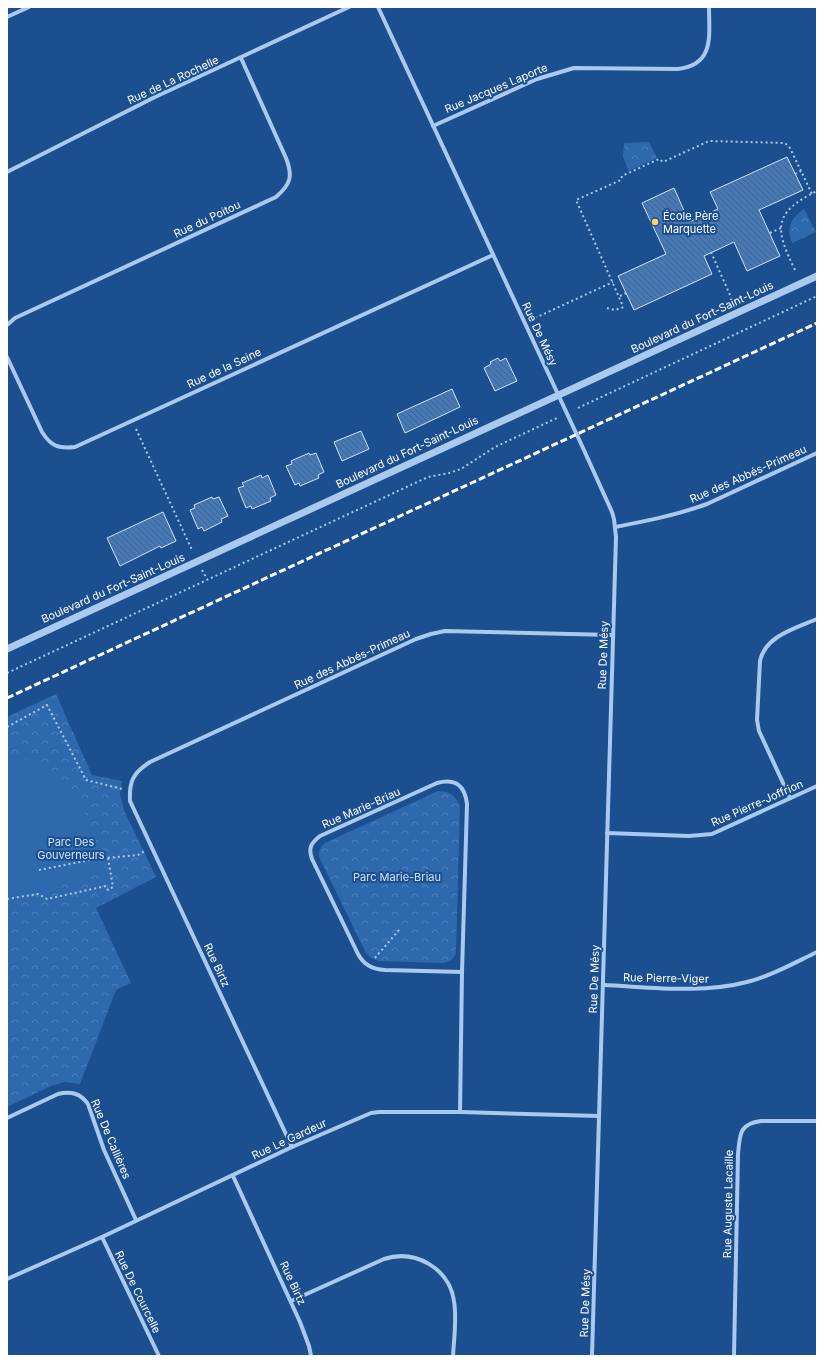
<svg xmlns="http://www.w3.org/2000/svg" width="824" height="1363" font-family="Inter,sans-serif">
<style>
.park{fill:url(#park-crowns)}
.garden{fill:#2e69ad}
.building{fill:url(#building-back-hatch);stroke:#cfe3fa}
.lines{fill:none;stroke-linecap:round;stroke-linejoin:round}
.path{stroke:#a9c9ee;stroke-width:2;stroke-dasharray:2 3;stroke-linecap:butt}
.minor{stroke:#a9c9ee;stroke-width:4}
.tertiary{stroke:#a9c9ee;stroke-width:7}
.rail{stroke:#fff;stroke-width:3;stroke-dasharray:7 3;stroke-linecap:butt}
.poi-dot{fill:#ffd166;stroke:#1b4f8f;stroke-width:1.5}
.labels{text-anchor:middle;stroke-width:4;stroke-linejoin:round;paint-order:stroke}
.street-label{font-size:11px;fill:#fff;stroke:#1b4f8f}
.poi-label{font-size:11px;fill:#fff;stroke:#1b4f8f;text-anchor:start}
.park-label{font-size:11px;fill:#cfe3fa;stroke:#1b4f8f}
</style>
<defs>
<pattern id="park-crowns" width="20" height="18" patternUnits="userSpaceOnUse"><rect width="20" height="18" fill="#2e69ad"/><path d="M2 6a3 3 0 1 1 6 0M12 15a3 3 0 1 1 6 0" fill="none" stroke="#4d80b9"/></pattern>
<pattern id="building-back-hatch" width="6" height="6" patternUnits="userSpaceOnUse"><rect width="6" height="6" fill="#4478b7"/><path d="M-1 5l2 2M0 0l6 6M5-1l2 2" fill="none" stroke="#486282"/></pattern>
</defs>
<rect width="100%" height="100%" fill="#1b4f8f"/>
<g class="park">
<polygon points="649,142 657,158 629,171 623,157 624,143"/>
<path d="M804,209L816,232L792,243C786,227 791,218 804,209Z"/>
<polygon points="56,694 92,775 122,781 120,794 124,810 156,877 96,908 131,983 116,990 80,1084 65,1082 51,1086 7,1107 7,717"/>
<path d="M438,791C449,791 454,795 460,805L456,953C453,960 450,962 443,963L379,961L371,958L366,953L319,857C319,850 320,847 325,843Z"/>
</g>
<path class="garden" d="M7,755C71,764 89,814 105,869L30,894L7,898Z"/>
<g class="building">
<polygon points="787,157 803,190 759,210 780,256 747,271 734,242 704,256 712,274 634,310 618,276 666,254 642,203 674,188 689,222 718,209 710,192"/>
<polygon points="498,358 500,361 506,358 517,381 495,391 484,368 491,364 490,362"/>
<polygon points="452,389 460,407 405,433 397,414"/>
<polygon points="361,431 369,449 342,461 334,442"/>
<polygon points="309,453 310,455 316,453 324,472 318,475 319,478 300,486 299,483 295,485 286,466 292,464 291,461"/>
<polygon points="261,475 262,478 268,475 276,495 270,498 271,501 252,509 251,506 246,508 238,488 244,486 242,483"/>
<polygon points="212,497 213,499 219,497 228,516 221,519 222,522 204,531 202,527 198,529 190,510 195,508 194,505"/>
<polygon points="163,512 176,541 161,548 160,546 120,566 107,538"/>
</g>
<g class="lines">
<g class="path">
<polyline points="795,174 801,171"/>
<polyline points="770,233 781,228"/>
<polyline points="711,252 734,304"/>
<path d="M795,270C775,229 772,213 817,191"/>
<polyline points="620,296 626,293"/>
<polyline points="622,304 576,200 621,180 622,176 659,159 663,162 709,141 785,143 790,148 812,194"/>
<polyline points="607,308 615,310 624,307"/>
<polyline points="535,318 613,282"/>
<polyline points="578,408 817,296"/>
<polyline points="136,429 192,550"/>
<polyline points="202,570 207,579"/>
<polyline points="7,673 428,477 449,473 461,469 495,447 557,418"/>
<polyline points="7,727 47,705 86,780 122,789"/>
<polyline points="39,870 95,859 138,855 145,851"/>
<polyline points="7,899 38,894 47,899 106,886 108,890 113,887 108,858"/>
<polyline points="375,958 399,930"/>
</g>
<g class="minor">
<polyline points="378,7 583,448 612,512 614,519 616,537 592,1356"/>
<polyline points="7,17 29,7"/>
<path d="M433,126L537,79L574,68L678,69C715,65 709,35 709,7"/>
<polyline points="7,172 155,97 349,7"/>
<path d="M7,325L15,318L276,197C291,184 293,176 286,158L241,58"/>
<path d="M7,357L42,432C51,446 58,449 75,447L493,255"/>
<path d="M615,527C646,521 677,515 707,504L817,453"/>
<path d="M790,798L759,731L757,720L760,661C765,636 796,628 817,619"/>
<polyline points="607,833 689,836 712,834 817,786"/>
<path d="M603,985C650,987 701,994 747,982C771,976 794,963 817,952"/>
<path d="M460,1112L462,972L467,804C465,786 456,778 437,783L320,836C311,843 308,848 312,859L358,954C364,965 372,969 385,970L462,972"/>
<path d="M7,1118L58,1094C71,1091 80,1093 88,1104L104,1150L136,1220"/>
<path d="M292,1147L130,801C129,781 133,773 150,762L416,639L431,634L445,631L612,635"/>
<polyline points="233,1176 300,1322 309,1346 311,1356"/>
<polyline points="102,1237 159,1356"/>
<polyline points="7,1279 102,1237 292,1147 371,1113 379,1112 460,1112 599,1116"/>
<path d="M291,1301L384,1259C415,1249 449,1268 454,1301C457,1318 454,1338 453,1356"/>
<path d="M734,1356L738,1154C740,1134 739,1124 761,1121H817"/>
</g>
<polyline class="tertiary" points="7,649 817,276"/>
<polyline class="rail" points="7,698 817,323"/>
</g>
<circle class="poi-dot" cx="655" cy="222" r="4"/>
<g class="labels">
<g class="street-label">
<text transform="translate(173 80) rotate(-25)" y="4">Rue de La Rochelle</text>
<text transform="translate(496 88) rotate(-23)" y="4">Rue Jacques Laporte</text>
<text transform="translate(207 219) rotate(-25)" y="4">Rue du Poitou</text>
<text transform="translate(702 317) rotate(-25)" y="4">Boulevard du Fort-Saint-Louis</text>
<text transform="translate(540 334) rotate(65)" y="4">Rue De Mésy</text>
<text transform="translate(224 368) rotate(-25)" y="4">Rue de la Seine</text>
<text transform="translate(407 452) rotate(-25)" y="4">Boulevard du Fort-Saint-Louis</text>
<text transform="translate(748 474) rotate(-24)" y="4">Rue des Abbés-Primeau</text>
<text transform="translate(113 588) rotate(-24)" y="4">Boulevard du Fort-Saint-Louis</text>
<text transform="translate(603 655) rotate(-88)" y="4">Rue De Mésy</text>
<text transform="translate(352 659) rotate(-25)" y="4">Rue des Abbés-Primeau</text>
<text transform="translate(757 803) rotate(-24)" y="4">Rue Pierre-Joffrion</text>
<text transform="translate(361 808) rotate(-24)" y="4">Rue Marie-Briau</text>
<text transform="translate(217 965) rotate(65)" y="4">Rue Birtz</text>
<text transform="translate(666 978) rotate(1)" y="4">Rue Pierre-Viger</text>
<text transform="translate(594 979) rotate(-88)" y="4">Rue De Mésy</text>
<text transform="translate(111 1139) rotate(67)" y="4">Rue De Callières</text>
<text transform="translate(289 1139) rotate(-25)" y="4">Rue Le Gardeur</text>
<text transform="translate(728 1204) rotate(-89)" y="4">Rue Auguste Lacaille</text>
<text transform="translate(293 1283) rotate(65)" y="4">Rue Birtz</text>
<text transform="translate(138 1292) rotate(64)" y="4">Rue De Courcelle</text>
<text transform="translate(585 1303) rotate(-88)" y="4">Rue De Mésy</text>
</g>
<g class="poi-label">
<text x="663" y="220">École Père<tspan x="663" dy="13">Marquette</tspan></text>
</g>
<g class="park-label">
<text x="71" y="846">Parc Des<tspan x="71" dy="13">Gouverneurs</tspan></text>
<text x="397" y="881">Parc Marie-Briau</text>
</g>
</g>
<rect width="824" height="1363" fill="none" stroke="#ffffff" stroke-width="16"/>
</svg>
